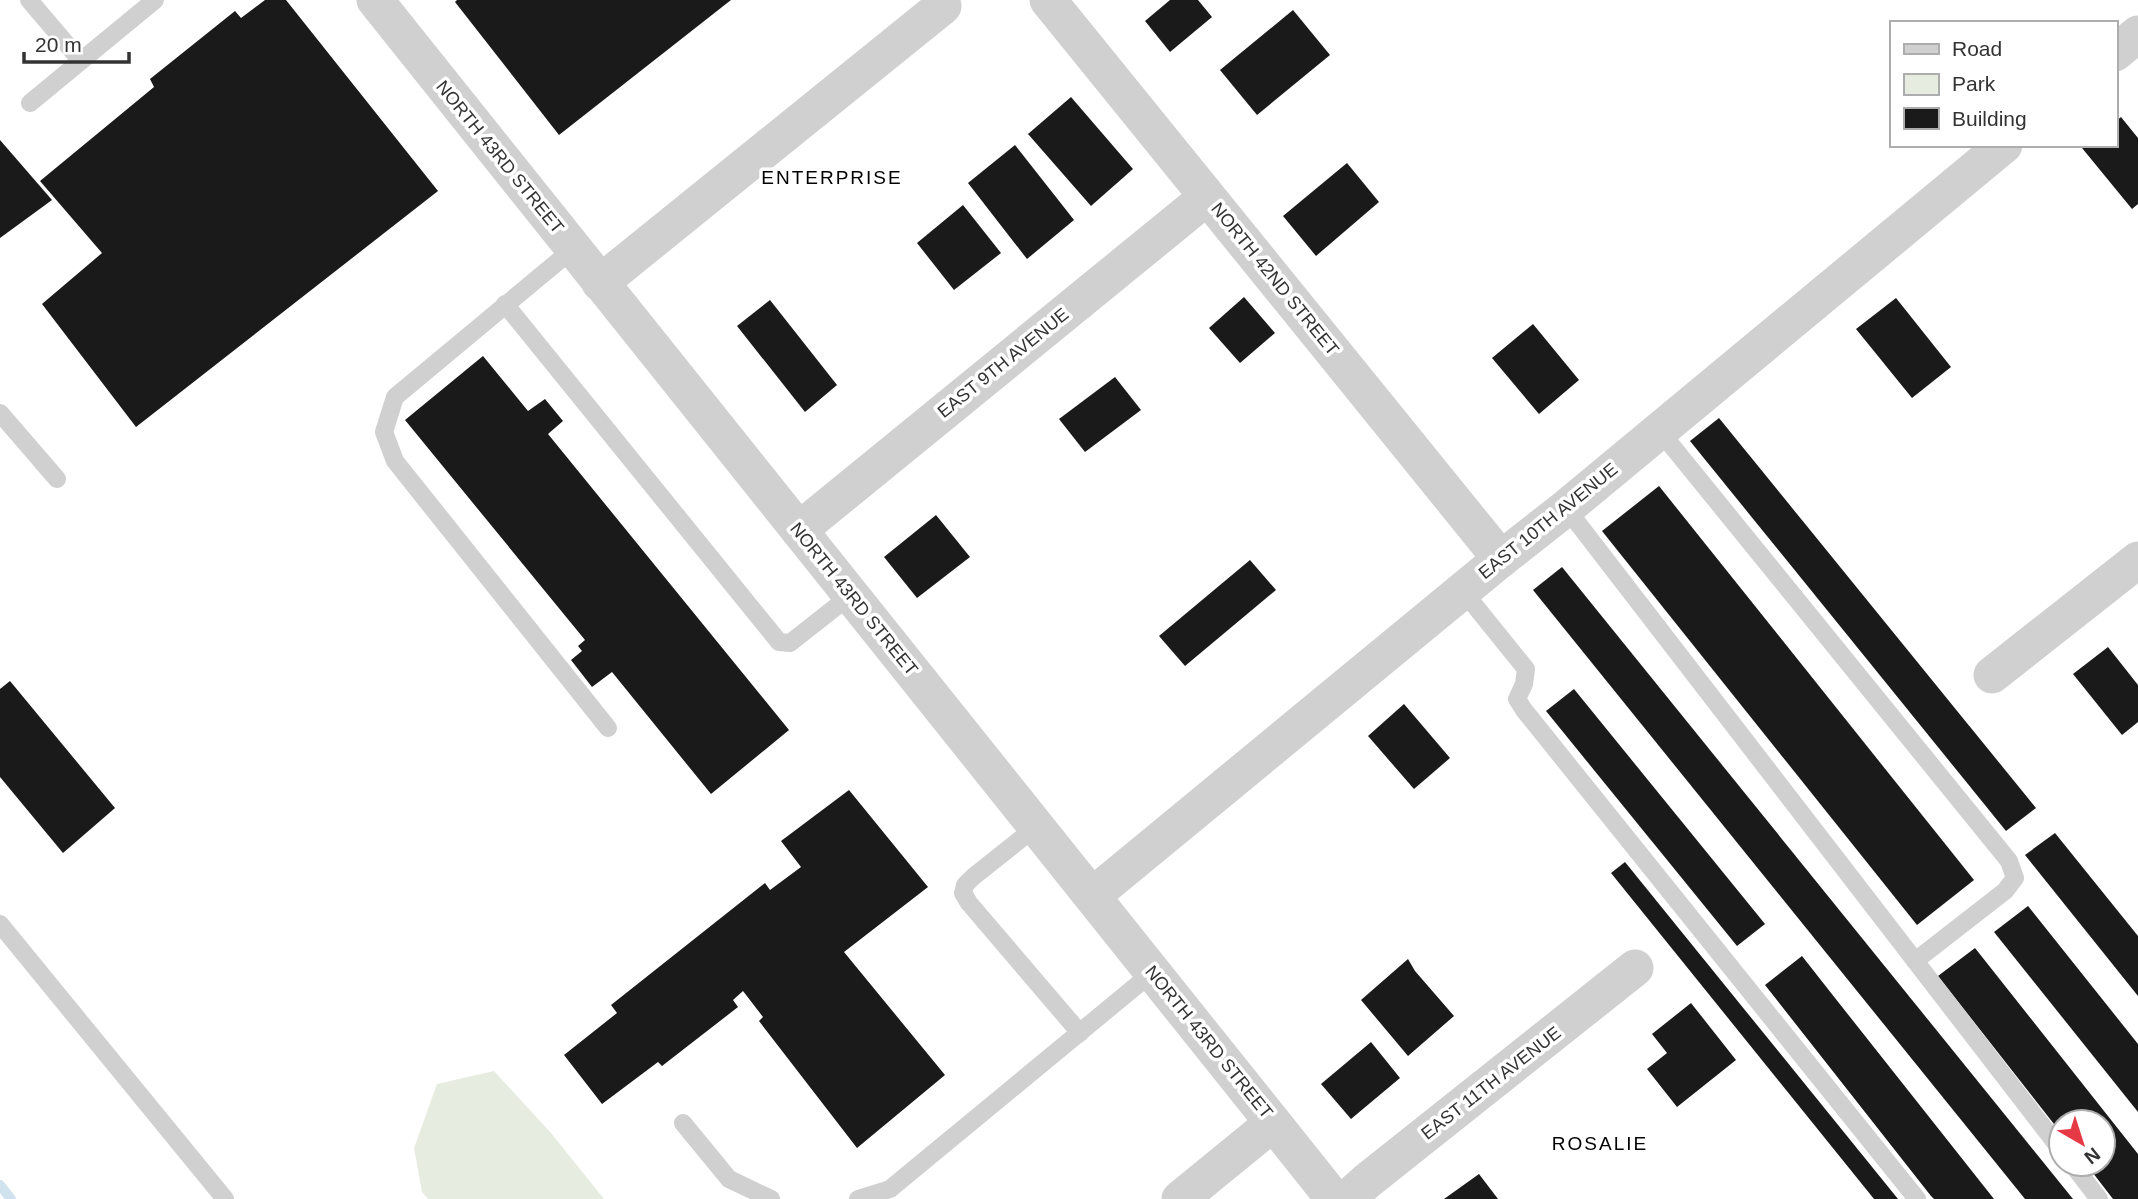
<svg xmlns="http://www.w3.org/2000/svg" width="2138" height="1199" font-family="Arial,sans-serif">
<style>
.green{fill:#e6ecdf}
.lines{fill:none;stroke-linecap:round;stroke-linejoin:round}
.stream{stroke:#cfe2ee;stroke-width:10}
.building{fill:#1a1a1a}
.service{stroke:#d0d0d0;stroke-width:18}
.minor{stroke:#d0d0d0;stroke-width:37}
.labels{text-anchor:middle;stroke-width:7;stroke-linejoin:round;paint-order:stroke}
.street-label{font-size:18px;fill:#333;stroke:#fff}
.neighbourhood-label{font-size:19px;letter-spacing:2px;fill:#000;stroke:#fff}
</style>
<rect width="100%" height="100%" fill="#fff"/>
<polygon class="green" points="494,1071 551,1133 604,1199 428,1199 422,1192 414,1148 437,1084"/>
<g class="lines">
<polyline class="stream" points="0,1185 11,1199"/>
</g>
<g class="building">
<polygon points="265,0 286,0 438,191 136,427 42,304 102,253 40,181 154,87 150,79 235,11 241,18"/>
<polygon points="457,0 731,0 559,135 455,2"/>
<polygon points="1170,0 1198,0 1212,17 1170,52 1145,21"/>
<polygon points="1293,10 1330,55 1257,115 1220,70"/>
<polygon points="1071,97 1133,169 1091,206 1028,134"/>
<polygon points="2121,117 2138,138 2138,204 2132,209 2082,148 2086,145 2115,145 2115,122"/>
<polygon points="0,140 52,200 0,238"/>
<polygon points="1015,145 1074,220 1027,259 968,183"/>
<polygon points="1347,163 1379,202 1316,256 1283,216"/>
<polygon points="963,205 1001,253 954,290 917,243"/>
<polygon points="1244,297 1275,333 1240,363 1209,328"/>
<polygon points="1896,298 1951,367 1912,398 1856,329"/>
<polygon points="770,300 837,385 805,412 737,326"/>
<polygon points="1533,324 1579,380 1539,414 1492,358"/>
<polygon points="483,356 528,411 545,399 563,421 548,434 789,730 711,794 612,672 592,687 571,660 582,651 578,646 585,640 405,420"/>
<polygon points="1115,377 1141,410 1085,452 1059,419"/>
<polygon points="1719,418 2036,808 2006,831 1690,441"/>
<polygon points="1659,486 1974,880 1917,925 1602,531"/>
<polygon points="936,515 970,557 917,598 884,557"/>
<polygon points="1250,560 1276,590 1185,666 1159,636"/>
<polygon points="1562,567 2073,1199 2025,1199 1533,590"/>
<polygon points="2108,647 2138,685 2138,722 2122,735 2073,674"/>
<polygon points="10,681 115,808 63,853 0,777 0,689"/>
<polygon points="1574,689 1765,924 1737,946 1546,711"/>
<polygon points="1404,704 1450,758 1414,789 1368,736"/>
<polygon points="849,790 928,887 844,952 945,1075 857,1148 759,1021 763,1017 743,991 733,1000 738,1007 662,1066 658,1062 602,1104 564,1055 617,1013 611,1005 765,883 770,890 801,867 781,841"/>
<polygon points="2055,833 2138,936 2138,996 2025,855"/>
<polygon points="1625,862 1898,1199 1874,1199 1611,873"/>
<polygon points="2028,906 2138,1044 2138,1112 1994,932"/>
<polygon points="1975,948 2138,1154 2138,1199 2113,1199 2086,1164 2103,1164 2103,1122 2061,1122 2061,1133 1938,976"/>
<polygon points="1802,956 1835,998 1994,1199 1934,1199 1931,1196 1765,985"/>
<polygon points="1408,959 1415,971 1454,1016 1408,1056 1361,1000"/>
<polygon points="1691,1003 1736,1060 1677,1107 1647,1069 1667,1053 1652,1034"/>
<polygon points="1371,1042 1400,1078 1351,1119 1321,1084"/>
<polygon points="1479,1174 1498,1199 1444,1199"/>
</g>
<g class="lines">
<g class="service">
<polyline points="29,0 81,61"/>
<polyline points="30,103 155,0"/>
<polyline points="573,249 395,397 384,432 395,461 608,728"/>
<polyline points="505,304 779,642 790,643 851,595"/>
<polyline points="0,413 57,479"/>
<polyline points="1659,430 2009,861 2015,878 2005,891 1915,961"/>
<polyline points="1566,508 2061,1150"/>
<polyline points="1463,591 1526,669 1524,684 1517,699 1524,710 1917,1199"/>
<polyline points="1037,826 973,877 965,885 963,893 969,903 1080,1033"/>
<polyline points="0,924 225,1199"/>
<polyline points="683,1123 729,1179 771,1199"/>
<polyline points="2072,1164 2099,1199"/>
<polyline points="858,1199 890,1189 1153,972"/>
</g>
<g class="minor">
<polyline points="375,0 1334,1199"/>
<polyline points="1048,0 1501,559"/>
<polyline points="2115,53 2138,34"/>
<polyline points="600,283 943,6"/>
<polyline points="799,530 1207,197"/>
<polyline points="1992,675 2138,560"/>
<polyline points="1092,896 1501,559 1566,508 2004,145"/>
<polyline points="1180,1199 1273,1123"/>
<polyline points="1347,1199 1367,1181 1635,968"/>
</g>
</g>
<g class="labels">
<g class="street-label">
<text transform="translate(500 157) rotate(51)" y="6">NORTH 43RD STREET</text>
<text transform="translate(1275 279) rotate(51)" y="6">NORTH 42ND STREET</text>
<text transform="translate(1003 363) rotate(-39)" y="6">EAST 9TH AVENUE</text>
<text transform="translate(1548 521) rotate(-39)" y="6">EAST 10TH AVENUE</text>
<text transform="translate(854 599) rotate(51)" y="6">NORTH 43RD STREET</text>
<text transform="translate(1209 1042) rotate(51)" y="6">NORTH 43RD STREET</text>
<text transform="translate(1491 1083) rotate(-38)" y="6">EAST 11TH AVENUE</text>
</g>
<g class="neighbourhood-label">
<text x="832" y="184">ENTERPRISE</text>
<text x="1600" y="1150">ROSALIE</text>
</g>
</g>
<rect x="1890" y="21" width="228" height="126" fill="#ffffff" stroke="#adadad" stroke-width="2"/>
<rect x="1904" y="44" width="35" height="10" fill="#d0d0d0" stroke="#adadad" stroke-width="2"/>
<text x="1952" y="56" font-size="21" fill="#333333">Road</text>
<rect x="1904" y="74" width="35" height="21" fill="#e6ecdf" stroke="#adadad" stroke-width="2"/>
<text x="1952" y="91" font-size="21" fill="#333333">Park</text>
<rect x="1904" y="108" width="35" height="21" fill="#1a1a1a" stroke="#adadad" stroke-width="2"/>
<text x="1952" y="126" font-size="21" fill="#333333">Building</text>
<g transform="translate(2082 1143) rotate(141)"><circle r="33" fill="#ffffff" stroke="#adadad" stroke-width="2"/>
<path d="M0-5L12 26L0 18L-12 26Z" fill="#e63946"/>
<text y="-10" font-size="19" font-weight="bold" text-anchor="middle" fill="#333333">N</text>
</g>
<path d="M24 52v10h105v-10" fill="none" stroke="#333333" stroke-width="3.5"/>
<text x="35" y="52" font-size="21" fill="#333333" stroke="#ffffff" stroke-width="5" paint-order="stroke">20 m</text>
</svg>
